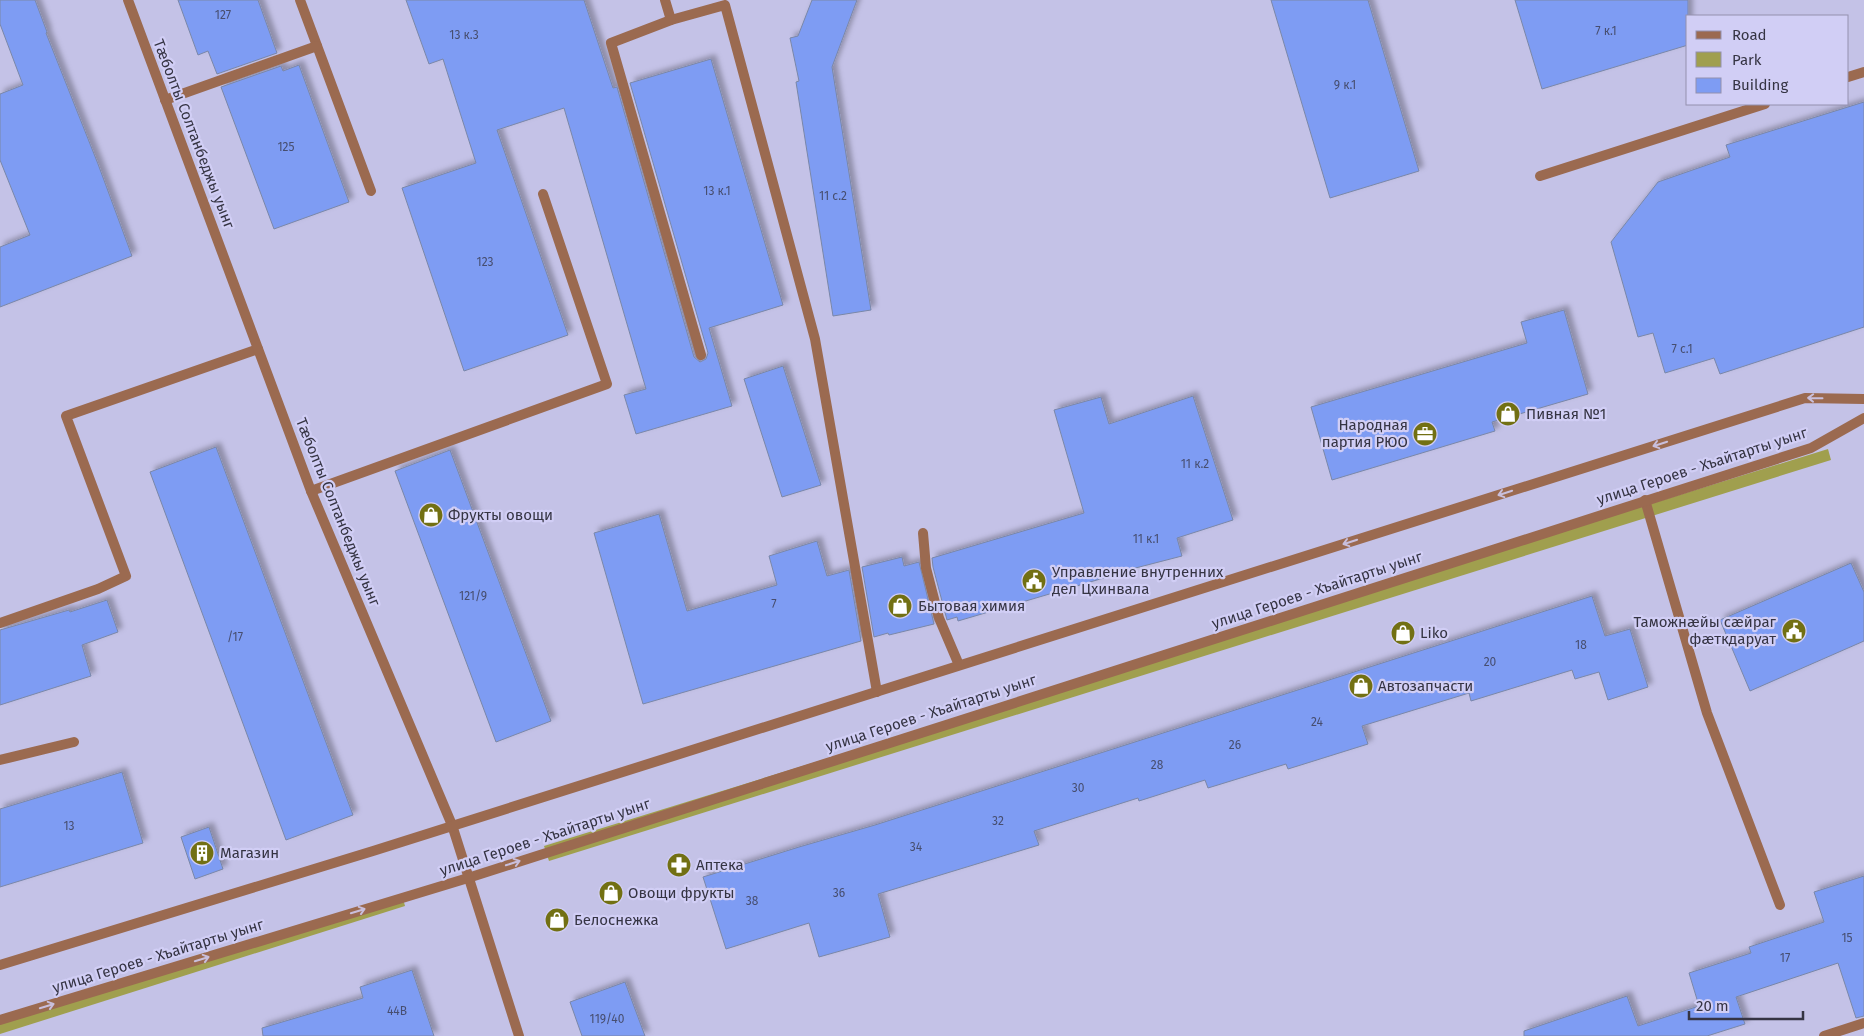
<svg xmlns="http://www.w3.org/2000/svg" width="1864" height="1036" font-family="'Fira Sans',sans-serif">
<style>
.green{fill:#a09f4e}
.building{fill:#7e9cf3;stroke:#7a87a8;filter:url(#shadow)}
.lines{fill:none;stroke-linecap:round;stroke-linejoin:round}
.service{stroke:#9b6a50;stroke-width:10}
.tertiary{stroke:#9b6a50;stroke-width:10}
.oneway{stroke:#c9bfdc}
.labels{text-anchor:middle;stroke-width:4.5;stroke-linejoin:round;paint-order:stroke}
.number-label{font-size:12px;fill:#474e6f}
.street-label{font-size:15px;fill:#353443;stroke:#d1cef5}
.poi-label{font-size:15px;fill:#353443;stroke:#d1cef5;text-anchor:start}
</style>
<defs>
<filter id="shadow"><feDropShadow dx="4.5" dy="-4.5" stdDeviation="2.5" flood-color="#0004"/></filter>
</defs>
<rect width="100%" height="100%" fill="#c4c2e7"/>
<g class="green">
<polygon points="1828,449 1831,460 549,861 544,846"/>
<polygon points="402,895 405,906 0,1034 0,1021"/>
</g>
<g class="building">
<polygon points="0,0 35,0 47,32 46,33 98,164 132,256 0,307 0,247 30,235 0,160 0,94 23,85 0,24"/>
<polygon points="178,0 258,0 277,53 217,74 208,51 198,55"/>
<polygon points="406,0 584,0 613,88 617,87 694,357 700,362 706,359 708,353 630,83 711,59 783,305 709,328 732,406 636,434 624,395 646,389 564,108 497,130 568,335 464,371 402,188 476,163 443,59 429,64"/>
<polygon points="812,0 857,0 832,67 871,310 833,316 796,82 799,81 790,38 798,36"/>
<polygon points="1271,0 1368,0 1419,171 1330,198"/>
<polygon points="1515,0 1688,0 1688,45 1542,89"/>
<polygon points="299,65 349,202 274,229 221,87 281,66 283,71"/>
<polygon points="1864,102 1864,327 1720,374 1714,358 1665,373 1653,333 1638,337 1611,242 1658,182 1730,157 1726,145"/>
<polygon points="1564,310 1588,394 1492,422 1495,431 1332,480 1311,407 1527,343 1521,322"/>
<polygon points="783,366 821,485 782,497 744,379"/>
<polygon points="1193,396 1233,520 1177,538 1182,556 1124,571 1124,572 958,621 957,617 947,620 933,567 932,558 1084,513 1054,410 1101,397 1109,424"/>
<polygon points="216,447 353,815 286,840 150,472"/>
<polygon points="450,450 551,721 496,742 395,471"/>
<polygon points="659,514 687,611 777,585 769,556 817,541 827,576 849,570 861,641 643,704 594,533"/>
<polygon points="902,557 904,566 919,562 934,624 889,635 888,633 874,637 862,567"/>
<polygon points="1851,563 1864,592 1864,641 1750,691 1720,620"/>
<polygon points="1592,596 1605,636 1630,629 1648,687 1608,700 1599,672 1575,679 1572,670 1471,701 1469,693 1362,726 1368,744 1288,769 1286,764 1208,788 1205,780 1139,801 1138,798 1034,831 1039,845 878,894 890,937 819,957 809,923 726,949 703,877 799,847 875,825"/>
<polygon points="107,600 118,632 82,645 91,676 0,705 0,630 69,610 70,612"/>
<polygon points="122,772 143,843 0,887 0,809"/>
<polygon points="209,827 223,869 195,879 181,837"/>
<polygon points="1864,876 1864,1016 1856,1018 1838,963 1736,997 1745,1024 1707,1036 1524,1036 1524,1031 1627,996 1638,1026 1699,1006 1689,973 1751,953 1749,947 1824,922 1814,892"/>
<polygon points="412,970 434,1036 263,1036 262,1028 363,998 360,987"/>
<polygon points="625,982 645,1036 582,1036 570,1002"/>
</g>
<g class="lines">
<g class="service">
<polyline points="300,0 371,191"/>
<polyline points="665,0 671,20 725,5 815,339 877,692"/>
<polyline points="671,20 611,43 701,355"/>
<polyline points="1848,77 1864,72"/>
<polyline points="165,100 317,46"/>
<polyline points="1540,176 1765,104"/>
<polyline points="311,491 607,384 543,194"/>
<polyline points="1645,500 1707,713 1780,905"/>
<polyline points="923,533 926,568 939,618 959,665"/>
<polyline points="0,623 98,589 126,576 66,416 258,349"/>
<polyline points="0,760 74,742"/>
</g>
<g class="tertiary">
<polyline points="128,0 311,491 452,825 519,1036"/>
<polyline points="0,965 373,851 1805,398 1864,399"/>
<polyline points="0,1020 468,878 1811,448 1864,418"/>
<polyline points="1824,1036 1864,1023"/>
</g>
</g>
<defs><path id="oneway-shaft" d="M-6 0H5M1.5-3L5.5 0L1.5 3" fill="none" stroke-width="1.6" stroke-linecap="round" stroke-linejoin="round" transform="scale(1.25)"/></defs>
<g class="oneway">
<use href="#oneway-shaft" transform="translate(1815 398) rotate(-179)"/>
<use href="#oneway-shaft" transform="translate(1660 444) rotate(162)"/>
<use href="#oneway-shaft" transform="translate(1505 493) rotate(162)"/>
<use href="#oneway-shaft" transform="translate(1350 542) rotate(162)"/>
<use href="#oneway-shaft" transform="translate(513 863) rotate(-18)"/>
<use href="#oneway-shaft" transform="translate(358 911) rotate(-17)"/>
<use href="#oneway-shaft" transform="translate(202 959) rotate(-17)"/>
<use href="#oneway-shaft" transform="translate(47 1006) rotate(-17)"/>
</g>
<defs>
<symbol id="shop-disc" viewBox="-11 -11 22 22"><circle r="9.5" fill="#727013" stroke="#d1cef5"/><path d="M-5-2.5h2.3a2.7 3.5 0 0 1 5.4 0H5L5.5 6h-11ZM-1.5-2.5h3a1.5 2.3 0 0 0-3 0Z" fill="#fff"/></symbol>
<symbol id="office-disc" viewBox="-11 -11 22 22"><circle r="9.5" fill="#727013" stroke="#d1cef5"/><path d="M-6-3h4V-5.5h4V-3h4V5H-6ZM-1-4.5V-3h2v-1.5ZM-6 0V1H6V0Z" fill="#fff"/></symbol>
<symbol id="civic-disc" viewBox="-11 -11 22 22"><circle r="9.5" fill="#727013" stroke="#d1cef5"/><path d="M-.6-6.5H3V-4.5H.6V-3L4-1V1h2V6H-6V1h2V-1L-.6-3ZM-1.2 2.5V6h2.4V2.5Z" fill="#fff"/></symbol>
<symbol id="building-disc" viewBox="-11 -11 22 22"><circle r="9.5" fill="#727013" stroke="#d1cef5"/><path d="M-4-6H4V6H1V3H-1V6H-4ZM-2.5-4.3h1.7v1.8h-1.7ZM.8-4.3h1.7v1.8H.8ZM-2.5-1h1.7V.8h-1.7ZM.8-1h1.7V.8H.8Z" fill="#fff"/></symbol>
<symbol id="pharmacy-disc" viewBox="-11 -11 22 22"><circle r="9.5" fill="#727013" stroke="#d1cef5"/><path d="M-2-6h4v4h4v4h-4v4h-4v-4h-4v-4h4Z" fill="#fff"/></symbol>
</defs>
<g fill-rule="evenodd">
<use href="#shop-disc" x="1494" y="400" width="28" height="28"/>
<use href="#office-disc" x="1411" y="420" width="28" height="28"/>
<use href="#shop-disc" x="417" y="501" width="28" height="28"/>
<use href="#civic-disc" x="1020" y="567" width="28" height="28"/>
<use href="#shop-disc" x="886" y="592" width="28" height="28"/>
<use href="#civic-disc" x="1780" y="617" width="28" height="28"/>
<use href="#shop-disc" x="1389" y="619" width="28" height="28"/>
<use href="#shop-disc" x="1347" y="672" width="28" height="28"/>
<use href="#building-disc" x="188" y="839" width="28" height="28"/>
<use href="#pharmacy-disc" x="665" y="851" width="28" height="28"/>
<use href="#shop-disc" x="597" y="879" width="28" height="28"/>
<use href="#shop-disc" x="543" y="906" width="28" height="28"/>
</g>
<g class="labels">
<g class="number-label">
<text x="223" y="19">127</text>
<text x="1606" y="35">7 к.1</text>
<text x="464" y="39">13 к.3</text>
<text x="1345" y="89">9 к.1</text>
<text x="286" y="151">125</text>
<text x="717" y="195">13 к.1</text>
<text x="833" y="200">11 с.2</text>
<text x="485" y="266">123</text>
<text x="1682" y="353">7 с.1</text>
<text x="1195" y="468">11 к.2</text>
<text x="1146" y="543">11 к.1</text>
<text x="473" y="600">121/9</text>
<text x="774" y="608">7</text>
<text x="235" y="641">/17</text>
<text x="1581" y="649">18</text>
<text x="1490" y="666">20</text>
<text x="1317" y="726">24</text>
<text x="1235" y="749">26</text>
<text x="1157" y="769">28</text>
<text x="1078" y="792">30</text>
<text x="998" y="825">32</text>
<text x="69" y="830">13</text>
<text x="916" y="851">34</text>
<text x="839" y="897">36</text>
<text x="752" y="905">38</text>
<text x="1847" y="942">15</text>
<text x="1785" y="962">17</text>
<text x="397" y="1015">44В</text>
<text x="607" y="1023">119/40</text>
</g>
<g class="street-label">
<text transform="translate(194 134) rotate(69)" y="5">Тæболты Солтанбеджы уынг</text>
<text transform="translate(1702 466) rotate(-18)" y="5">улица Героев - Хъайтарты уынг</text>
<text transform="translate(338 512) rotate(68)" y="5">Тæболты Солтанбеджы уынг</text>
<text transform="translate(1317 590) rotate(-18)" y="5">улица Героев - Хъайтарты уынг</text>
<text transform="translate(931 713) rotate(-18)" y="5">улица Героев - Хъайтарты уынг</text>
<text transform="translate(545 837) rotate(-18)" y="5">улица Героев - Хъайтарты уынг</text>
<text transform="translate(158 956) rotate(-17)" y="5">улица Героев - Хъайтарты уынг</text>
</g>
<g class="poi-label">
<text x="1526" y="419">Пивная №1</text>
<text x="1408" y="430" text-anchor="end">Народная<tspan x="1408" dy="17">партия РЮО</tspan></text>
<text x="448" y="520">Фрукты овощи</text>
<text x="1052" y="577">Управление внутренних<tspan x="1052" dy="17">дел Цхинвала</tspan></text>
<text x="918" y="611">Бытовая химия</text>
<text x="1776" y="627" text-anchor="end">Таможнæйы сæйраг<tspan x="1776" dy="17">фæткдаруат</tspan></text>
<text x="1420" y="638">Liko</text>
<text x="1378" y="691">Автозапчасти</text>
<text x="220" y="858">Магазин</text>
<text x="696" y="870">Аптека</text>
<text x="628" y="898">Овощи фрукты</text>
<text x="574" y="925">Белоснежка</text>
</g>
</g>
<rect x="1686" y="15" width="162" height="90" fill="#d1cef5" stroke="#9390ae"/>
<rect x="1696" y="31" width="25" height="8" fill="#9b6a50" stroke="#9390ae"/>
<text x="1732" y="40" font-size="15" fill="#353443">Road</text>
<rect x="1696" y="52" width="25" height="15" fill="#a09f4e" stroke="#9390ae"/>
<text x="1732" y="65" font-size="15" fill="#353443">Park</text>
<rect x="1696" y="78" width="25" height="15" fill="#7e9cf3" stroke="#9390ae"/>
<text x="1732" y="90" font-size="15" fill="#353443">Building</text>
<path d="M1689 1011v8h114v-8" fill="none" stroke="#353443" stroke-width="2.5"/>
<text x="1696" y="1011" font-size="15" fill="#353443" stroke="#d1cef5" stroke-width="4" paint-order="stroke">20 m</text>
</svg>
